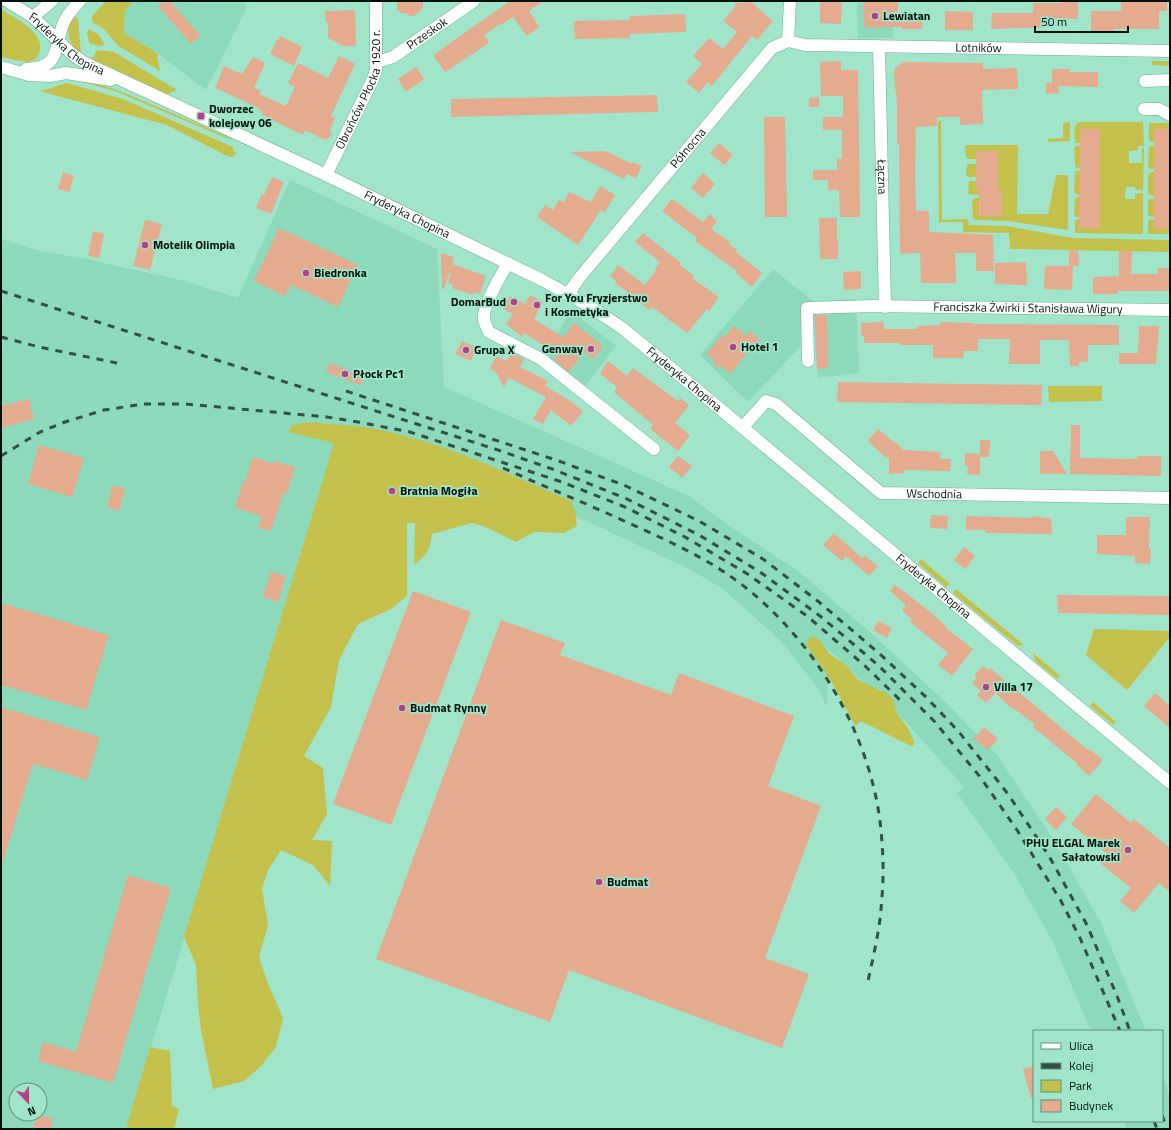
<svg xmlns="http://www.w3.org/2000/svg" width="1171" height="1130" font-family="'Titillium Web',sans-serif">
<style>
.built{fill:#8cdabb;fill-rule:evenodd}
.green{fill:#c4c04c}
.building{fill:#e4ab8e}
.lines{fill:none;stroke-linecap:round;stroke-linejoin:round}
.minor-casing{stroke:#6aad93;stroke-width:13}
.minor{stroke:#fff;stroke-width:12}
.rail{stroke:#305143;stroke-width:3;stroke-dasharray:7 7;stroke-linecap:butt}
.poi-dot{fill:#bb3c88;stroke:#a0e5c9;stroke-width:1.5}
.labels{text-anchor:middle;stroke-width:3.5;stroke-linejoin:round;paint-order:stroke}
.poi-label{font-size:12px;font-weight:bold;fill:#001109;stroke:#a0e5c9;text-anchor:start}
.street-label{font-size:12px;fill:#001109;stroke:#a0e5c9}
</style>
<rect width="100%" height="100%" fill="#a0e5c9"/>
<g class="built">
<polygon points="133,1 242,1 247,7 206,90 157,53 124,33 125,11"/>
<polygon points="857,1 893,1 893,38 858,38"/>
<path d="M290,180L437,249L444,387L689,496L734,529L798,571L871,633L942,699L997,755L1055,842L1100,921L1146,1031H1091L1054,944L1014,873L957,793L964,787L907,723L828,649L827,708L818,688L780,640L722,588L685,567L479,471L335,442L126,1129H1V239L40,251L87,259L180,280L238,298ZM16,1090H40V1114H16Z"/>
<polygon points="773,269 813,301 856,299 859,373 818,378 814,332 748,402 700,355"/>
<polygon points="571,311 616,346 585,386 545,354"/>
<polygon points="1162,1074 1170,1096 1170,1129 1127,1129 1124,1121 1162,1121"/>
</g>
<g class="green">
<polygon points="106,1 133,1 125,11 124,33 157,53 160,71 117,45 104,29 92,22 92,16"/>
<path d="M1,9C12,16 28,24 36,35C43,44 42,60 28,62C24,62 6,58 1,57Z"/>
<path d="M74,16L78,19L81,54C68,45 64,29 74,16Z"/>
<polygon points="89,29 99,35 105,45 98,46 89,43 87,33"/>
<polygon points="97,50 114,52 177,90 168,94 92,59"/>
<polygon points="1152,61 1170,61 1170,66 1152,65"/>
<polygon points="83,80 114,89 127,94 210,129 227,137 233,141 115,91 82,82"/>
<path d="M67,83L123,99L233,147V151L237,153L232,157L227,156L167,125L39,91C49,90 57,85 67,83Z"/>
<polygon points="938,121 941,121 942,220 968,219 969,225 1007,226 1073,238 1170,240 1170,252 1010,249 1009,233 963,232 963,222 939,222"/>
<polygon points="1070,122 1070,141 1048,142 1048,139 1063,138 1063,123"/>
<path d="M1080,122H1143L1144,146H1138V150L1129,151V163H1142V148H1144L1143,190H1135V187H1126L1125,199H1135V194L1143,193V234L1075,233V221L1079,219L1080,228H1100V129H1080V143H1076C1073,137 1074,128 1077,123Z"/>
<polygon points="1149,123 1170,123 1170,129 1154,142 1151,142 1149,140"/>
<polygon points="967,145 1018,145 1017,214 1048,214 1056,175 1068,175 1068,230 1008,221 975,220 973,218 972,201 975,198 979,198 980,216 1002,216 1002,190 998,190 998,151 976,151 976,159 968,159 966,157 965,146"/>
<polygon points="1076,146 1080,146 1080,168 1076,168 1075,165 1074,148"/>
<polygon points="1151,146 1154,146 1154,169 1150,169 1148,167 1149,147"/>
<polygon points="970,164 976,164 976,177 969,177 966,175 967,165"/>
<polygon points="1076,171 1080,171 1080,195 1074,193 1075,173"/>
<polygon points="1151,172 1154,172 1154,196 1148,194 1148,174"/>
<polygon points="969,181 976,181 976,190 979,190 979,195 968,194"/>
<polygon points="1077,197 1080,197 1080,217 1076,217 1074,215 1075,199"/>
<polygon points="1150,199 1154,199 1154,217 1148,216 1148,200"/>
<polygon points="1150,219 1154,220 1154,229 1170,229 1170,234 1148,234 1148,222"/>
<polygon points="1048,386 1102,386 1102,401 1049,402"/>
<path d="M309,422C329,424 350,425 370,428C440,440 507,473 571,501L575,511L577,526L564,533L534,532L516,542L486,527L472,523L432,534C430,550 427,555 414,565L415,523H407V596L391,609L358,624L339,660L331,707L304,756L323,768L327,814L312,840L332,841L330,886L313,865L281,850L268,870L262,889L268,925L259,957L267,981L283,1018L276,1047L261,1066L244,1081L213,1089L201,1030L198,1005L196,965L184,937L334,443L288,432L293,425Z"/>
<polygon points="921,559 950,584 946,587 918,563"/>
<polygon points="956,589 1024,645 1018,646 954,594 954,592"/>
<polygon points="1094,629 1170,631 1170,637 1127,690 1086,655"/>
<path d="M812,636L820,640L828,653L846,665L858,680L888,694L894,701L896,712L908,728L914,741L913,747L861,721L855,726C841,697 826,670 806,645L808,640Z"/>
<polygon points="1033,653 1060,676 1057,679 1035,661"/>
<polygon points="1093,702 1116,722 1113,724 1111,723 1090,706"/>
<polygon points="150,1047 170,1051 172,1106 179,1109 174,1129 126,1129"/>
</g>
<g class="building">
<polygon points="164,1 170,1 200,35 191,44 158,6"/>
<polygon points="397,1 423,1 423,8 414,16 409,16 406,13 400,13 400,11 397,11"/>
<polygon points="510,1 543,1 529,11 539,27 527,36 513,17 501,25 500,24 484,35 489,43 445,72 433,55"/>
<polygon points="820,1 842,1 841,24 820,23"/>
<polygon points="863,1 898,1 898,12 923,12 922,29 902,29 902,27 881,27 876,28 864,27"/>
<polygon points="1062,1 1078,1 1078,19 1051,18 1052,27 991,29 992,13 1033,13 1033,3 1062,3"/>
<polygon points="1167,1 1167,11 1159,11 1159,29 1114,29 1113,33 1091,31 1091,11 1121,11 1121,2"/>
<polygon points="751,2 773,21 757,40 752,36 712,86 708,82 699,93 686,82 702,64 693,56 709,38 723,49 737,32 723,21 735,7 735,3"/>
<polygon points="355,10 356,46 343,46 328,38 328,23 326,23 325,11"/>
<polygon points="945,11 973,12 973,30 945,30"/>
<polygon points="685,14 686,32 630,34 630,38 575,39 574,21 630,20 630,16"/>
<polygon points="280,36 302,47 294,66 270,54 277,40 278,40"/>
<polygon points="339,56 355,64 331,116 335,118 330,130 332,136 325,140 305,130 303,135 262,115 263,112 258,109 259,108 215,88 224,66 242,74 253,57 265,63 254,88 261,91 259,94 286,106 295,87 288,83 298,63 328,78"/>
<polygon points="841,61 841,70 858,70 860,217 840,217 839,190 828,190 828,180 813,180 813,170 837,170 837,159 842,159 842,130 823,130 823,117 843,117 843,96 821,96 820,62"/>
<polygon points="903,62 983,63 983,69 1017,68 1018,89 982,90 983,124 960,125 960,117 937,117 937,126 916,127 915,174 916,211 929,211 929,232 993,235 994,271 976,271 976,253 955,253 956,283 921,283 920,253 900,254 899,144 897,144 897,104 896,90 895,90 894,69"/>
<polygon points="416,67 424,79 406,92 398,79"/>
<polygon points="1052,69 1070,69 1070,72 1098,72 1098,87 1059,86 1059,93 1046,94 1046,83 1052,83"/>
<polygon points="657,95 658,112 451,117 451,99"/>
<polygon points="819,97 819,107 809,107 809,98"/>
<polygon points="764,117 785,117 787,217 765,217"/>
<polygon points="1080,129 1100,129 1100,228 1079,228"/>
<rect x="1154" y="129" width="16" height="100"/>
<polygon points="719,143 733,155 724,165 710,153"/>
<polygon points="605,151 632,164 633,162 642,166 636,178 627,174 624,179 570,152"/>
<polygon points="976,151 998,151 998,190 1002,190 1002,216 979,217 979,190 976,190"/>
<polygon points="63,172 74,176 69,192 58,189"/>
<polygon points="703,173 715,184 703,198 691,188"/>
<polygon points="272,177 284,182 271,214 256,208 262,194 264,195"/>
<polygon points="600,186 615,195 605,212 601,210 578,245 537,217 545,205 553,210 559,200 564,202 569,192 591,202"/>
<polygon points="672,199 703,222 710,214 717,221 711,229 730,242 729,244 737,250 736,252 762,273 752,287 736,273 737,271 695,241 697,238 662,211"/>
<polygon points="819,218 837,218 837,241 838,240 838,259 820,259"/>
<polygon points="145,220 162,224 150,270 133,266"/>
<polygon points="279,228 358,265 338,307 291,285 285,296 254,281"/>
<polygon points="93,231 104,234 99,258 88,256"/>
<polygon points="643,233 681,263 680,265 694,276 692,278 719,297 709,311 707,309 687,333 652,307 650,310 634,299 635,298 615,283 616,281 610,276 618,265 645,285 656,270 655,269 660,262 635,242"/>
<polygon points="1069,250 1078,251 1079,266 1069,266"/>
<polygon points="1119,251 1132,251 1131,274 1158,274 1157,268 1170,268 1170,291 1118,291 1118,294 1093,294 1093,277 1119,276"/>
<polygon points="441,253 454,257 452,264 486,276 480,294 474,292 473,295 452,288 453,285 448,283 451,273 449,273 444,289 442,289"/>
<polygon points="1026,262 1027,285 995,284 995,263"/>
<polygon points="1045,266 1073,266 1072,290 1044,289"/>
<polygon points="861,271 861,289 844,290 843,272"/>
<polygon points="530,295 543,302 534,319 563,337 574,323 603,346 593,359 584,352 569,372 554,360 558,355 524,333 522,337 506,324 513,314 503,309 510,296 525,304"/>
<polygon points="815,315 827,315 828,368 817,369"/>
<polygon points="883,322 884,329 917,329 917,326 940,325 940,322 974,323 974,324 1119,325 1119,345 1088,345 1088,362 1079,362 1079,366 1070,366 1069,340 1040,340 1040,364 1009,364 1010,339 978,339 978,351 963,351 964,358 933,358 933,345 900,345 900,343 864,343 864,336 861,336 861,323"/>
<polygon points="734,326 746,336 750,331 759,339 730,374 721,366 715,367 715,361 706,354 722,335 724,337"/>
<polygon points="1139,326 1159,326 1156,364 1119,364 1119,353 1138,353"/>
<polygon points="462,341 477,347 471,361 455,354"/>
<polygon points="511,352 524,359 520,367 548,381 545,386 569,400 583,411 571,426 551,410 543,424 533,419 546,397 509,378 504,387 495,371 490,369 496,356 507,361"/>
<polygon points="608,361 627,376 633,368 678,401 680,398 689,405 675,423 690,435 678,451 650,429 653,425 614,392 617,387 600,374"/>
<polygon points="329,363 364,376 361,385 326,372"/>
<polygon points="838,382 1042,385 1041,405 837,402"/>
<polygon points="29,399 34,419 1,428 1,406"/>
<polygon points="1071,425 1080,425 1080,458 1137,459 1137,456 1161,456 1161,476 1070,474"/>
<polygon points="878,429 904,450 941,452 940,459 951,459 950,471 904,470 904,473 889,474 889,458 884,456 868,441"/>
<polygon points="980,440 990,440 989,457 980,457 980,475 967,474 968,466 965,466 965,453 980,454"/>
<polygon points="39,445 84,458 72,497 28,484"/>
<polygon points="1040,451 1053,451 1067,474 1040,474"/>
<polygon points="678,456 692,466 682,478 669,467"/>
<polygon points="253,457 274,464 275,461 295,467 287,494 283,493 271,531 258,528 262,516 235,508 243,481 245,482"/>
<polygon points="113,485 125,489 119,511 107,507"/>
<polygon points="931,515 948,516 947,529 930,528"/>
<polygon points="966,516 1032,518 1032,516 1042,517 1042,518 1051,518 1052,534 985,533 985,530 966,530"/>
<polygon points="1126,517 1150,517 1149,548 1151,549 1150,564 1135,563 1135,556 1097,554 1097,535 1126,535"/>
<polygon points="834,533 862,558 865,556 878,566 869,576 846,556 842,561 823,545"/>
<polygon points="964,547 975,556 965,569 954,560"/>
<polygon points="271,572 286,576 278,602 263,597"/>
<polygon points="895,585 929,611 946,626 945,627 973,649 952,676 938,665 948,653 910,622 912,619 902,611 906,605 890,591"/>
<polygon points="413,591 471,612 391,825 333,804"/>
<polygon points="1057,595 1170,596 1170,615 1058,613"/>
<polygon points="1,603 109,635 86,710 1,685"/>
<polygon points="501,620 565,643 560,655 671,695 679,673 794,716 768,786 821,806 765,958 809,974 782,1048 569,970 550,1022 376,959"/>
<polygon points="878,621 892,628 887,638 873,630"/>
<polygon points="983,666 988,670 990,668 1089,751 1090,749 1103,760 1089,776 1077,765 1078,764 1033,727 1035,724 1013,708 1012,709 995,693 986,703 977,695 981,691 972,683 977,678 974,675"/>
<polygon points="1155,693 1170,706 1170,728 1144,706"/>
<polygon points="1,707 100,737 87,780 33,764 3,862 1,862"/>
<polygon points="984,727 998,739 988,750 974,739"/>
<polygon points="1096,794 1131,823 1134,819 1170,848 1170,892 1159,883 1134,913 1120,901 1131,888 1099,862 1106,853 1071,824"/>
<polygon points="1056,807 1067,817 1056,830 1045,819"/>
<polygon points="128,875 171,888 113,1083 38,1061 43,1042 76,1052"/>
<polygon points="1034,1066 1034,1098 1031,1098 1023,1069"/>
<polygon points="38,1114 53,1119 50,1129 33,1129"/>
</g>
<g class="lines">
<defs>
<g id="minor">
<path id="s1" d="M7,1L33,17L73,55L85,63L326,175L542,280L591,307L622,328L677,373L1170,783"/>
<polyline points="33,17 52,1"/>
<path id="s2" d="M788,41L805,45L1170,51"/>
<polyline points="788,41 790,1"/>
<path id="s3" d="M879,47L885,307"/>
<path id="s4" d="M377,62L393,57L474,1"/>
<polyline points="1,67 29,75 50,76 66,73 111,80"/>
<path d="M26,69C59,68 54,52 62,27C65,17 73,8 80,1"/>
<polyline points="1145,81 1170,80"/>
<polyline points="1144,109 1159,109 1170,115"/>
<path id="s5" d="M326,175L373,79L376,70V1"/>
<path d="M508,263C501,275 482,307 484,320C485,324 487,328 489,332L541,359L654,449"/>
<path id="s6" d="M568,294L580,277L772,48L788,41"/>
<path id="s7" d="M808,361L807,308L873,306L1170,310"/>
<path id="s8" d="M743,427L766,401L776,404L881,493L1170,498"/>
</g>
</defs>
<use href="#minor" class="minor-casing"/>
<use href="#minor" class="minor"/>
<g class="rail">
<polyline points="1,291 498,450 555,470 627,499 699,535 760,572 820,616 878,665 934,721 981,778 1017,830 1061,901 1080,938 1120,1031"/>
<polyline points="1,337 39,347 117,363"/>
<polyline points="346,391 556,460 626,486 699,521 763,559 819,602 881,655 927,698 959,732 1008,794 1049,856 1087,925 1117,996 1130,1031"/>
<polyline points="1,456 40,432 65,422 104,410 144,404 186,404 327,417 358,422 410,432 562,482 625,507 685,537 746,573 807,616 864,665 900,700"/>
<path d="M503,468C539,484 575,499 611,515C644,530 677,544 708,562C804,617 877,734 882,844C884,866 883,888 881,909C879,935 872,961 867,986"/>
<polyline points="1162,1115 1167,1129"/>
<polyline points="1154,1121 1157,1129"/>
</g>
</g>
<g class="poi-dot">
<circle cx="875" cy="16" r="4"/>
<rect x="197" y="112" width="8" height="8" rx="2"/>
<circle cx="145" cy="245" r="4"/>
<circle cx="306" cy="273" r="4"/>
<circle cx="514" cy="302" r="4"/>
<circle cx="537" cy="305" r="4"/>
<circle cx="733" cy="347" r="4"/>
<circle cx="591" cy="349" r="4"/>
<circle cx="466" cy="350" r="4"/>
<circle cx="345" cy="374" r="4"/>
<circle cx="392" cy="491" r="4"/>
<circle cx="986" cy="687" r="4"/>
<circle cx="402" cy="708" r="4"/>
<circle cx="1128" cy="850" r="4"/>
<circle cx="599" cy="882" r="4"/>
</g>
<g class="labels">
<g class="poi-label">
<text x="883" y="20">Lewiatan</text>
<text x="209" y="113">Dworzec<tspan x="209" dy="14">kolejowy 06</tspan></text>
<text x="153" y="249">Motelik Olimpia</text>
<text x="314" y="277">Biedronka</text>
<text x="545" y="302">For You Fryzjerstwo<tspan x="545" dy="14">i Kosmetyka</tspan></text>
<text x="506" y="306" text-anchor="end">DomarBud</text>
<text x="741" y="351">Hotel 1</text>
<text x="583" y="353" text-anchor="end">Genway</text>
<text x="474" y="354">Grupa X</text>
<text x="353" y="378">Płock Pc1</text>
<text x="400" y="495">Bratnia Mogiła</text>
<text x="994" y="691">Villa 17</text>
<text x="410" y="712">Budmat Rynny</text>
<text x="1120" y="847" text-anchor="end">PHU ELGAL Marek<tspan x="1120" dy="14">Sałatowski</tspan></text>
<text x="607" y="886">Budmat</text>
</g>
<g class="street-label">
<text dy="4" stroke="none"><textPath href="#s4" startOffset="58">Przeskok</textPath></text>
<text dy="4" stroke="none"><textPath href="#s1" startOffset="74">Fryderyka Chopina</textPath></text>
<text dy="4" stroke="none"><textPath href="#s2" startOffset="191">Lotników</textPath></text>
<text dy="4" stroke="none"><textPath href="#s5" startOffset="93">Obrońców Płocka 1920 r.</textPath></text>
<text dy="4" stroke="none"><textPath href="#s6" startOffset="189">Północna</textPath></text>
<text dy="4" stroke="none"><textPath href="#s3" startOffset="130">Łączna</textPath></text>
<text dy="4" stroke="none"><textPath href="#s1" startOffset="456">Fryderyka Chopina</textPath></text>
<text dy="4" stroke="none"><textPath href="#s7" startOffset="274">Franciszka Żwirki i Stanisława Wigury</textPath></text>
<text dy="4" stroke="none"><textPath href="#s1" startOffset="780">Fryderyka Chopina</textPath></text>
<text dy="4" stroke="none"><textPath href="#s8" startOffset="236">Wschodnia</textPath></text>
<text dy="4" stroke="none"><textPath href="#s1" startOffset="1104">Fryderyka Chopina</textPath></text>
</g>
</g>
<rect width="1171" height="1130" fill="none" stroke="#001109" stroke-width="4"/>
<rect x="1033" y="1030" width="130" height="92" fill="#a0e5c9" stroke="#60907c"/>
<rect x="1041" y="1043" width="20" height="6" fill="#ffffff" stroke="#60907c"/>
<text x="1069" y="1050" font-size="12" fill="#001109">Ulica</text>
<rect x="1041" y="1063" width="20" height="6" fill="#305143" stroke="#60907c"/>
<text x="1069" y="1070" font-size="12" fill="#001109">Kolej</text>
<rect x="1041" y="1080" width="20" height="12" fill="#c4c04c" stroke="#60907c"/>
<text x="1069" y="1090" font-size="12" fill="#001109">Park</text>
<rect x="1041" y="1100" width="20" height="12" fill="#e4ab8e" stroke="#60907c"/>
<text x="1069" y="1110" font-size="12" fill="#001109">Budynek</text>
<g transform="translate(28 1102) rotate(158)"><circle r="19" fill="#a0e5c9" stroke="#60907c"/>
<path d="M0-3L7 15L0 10L-7 15Z" fill="#bb3c88"/>
<text y="-6" font-size="11" font-weight="bold" text-anchor="middle" fill="#001109">N</text>
</g>
<path d="M1035 26v6h93v-6" fill="none" stroke="#001109" stroke-width="2"/>
<text x="1041" y="26" font-size="12" fill="#001109" stroke="#a0e5c9" stroke-width="3" paint-order="stroke">50 m</text>
</svg>
